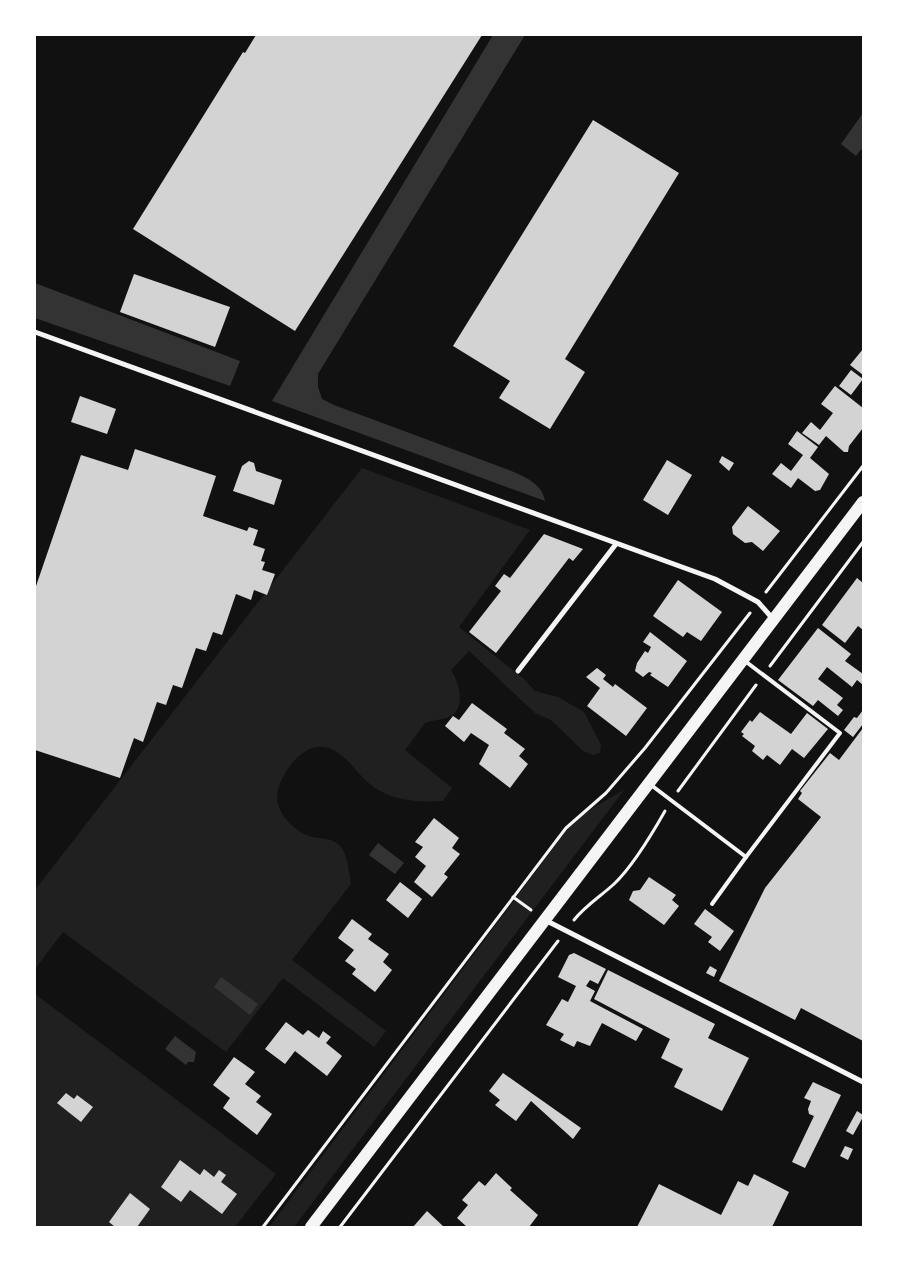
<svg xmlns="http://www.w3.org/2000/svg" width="898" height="1262" font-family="'Work Sans',sans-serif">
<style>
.green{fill:#202020}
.water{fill:#333}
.building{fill:#d3d3d3}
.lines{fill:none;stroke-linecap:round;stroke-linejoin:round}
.path{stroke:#f5f5f5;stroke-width:3}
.service{stroke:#f5f5f5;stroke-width:4}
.minor{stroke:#f5f5f5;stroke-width:5}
.primary{stroke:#f5f5f5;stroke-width:12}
</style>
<rect width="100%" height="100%" fill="#111"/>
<g class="green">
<path d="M362,468L530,530L459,627L525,680L535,691L558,697L584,712L601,745L600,753L593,755L583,751L551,720L535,713L469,651L451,670C459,682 467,709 449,717C442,720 432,720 425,723L405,750L452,788L443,801C421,802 400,802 380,791C363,782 355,766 341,755C313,731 285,764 278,790C273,808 289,827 306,835C318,840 332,836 341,847C348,857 349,872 351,884L292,960L386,1031L374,1047L283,978L226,1052L63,932L35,969V890Z"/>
<polygon points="624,790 294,1227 269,1227 570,826 584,813"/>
<polygon points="35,994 276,1174 235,1227 35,1227"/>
</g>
<g class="water">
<path d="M493,35H525L318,374V387L322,399L334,405L509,470C525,477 542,483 545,501L272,401Z"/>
<polygon points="863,113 863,147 856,156 841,144"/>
<polygon points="35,283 240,361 230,386 35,318"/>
<polygon points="378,843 404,863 395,874 369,855"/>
<polygon points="221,977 258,1004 250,1015 214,987"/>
<polygon points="175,1036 196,1052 194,1062 188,1062 186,1065 165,1049"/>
</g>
<g class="building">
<polygon points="256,35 482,35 295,331 133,229 243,52 245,53"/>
<polygon points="593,120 679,173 565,359 585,372 550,429 499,398 510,381 453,346"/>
<polygon points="134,274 230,307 215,347 120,312"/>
<polygon points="863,349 863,375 850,365"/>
<polygon points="851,370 863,379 851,395 839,386"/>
<polygon points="835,386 863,408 863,428 849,446 848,452 844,452 826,436 819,445 802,433 811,422 820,430 833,413 821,404"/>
<polygon points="80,396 116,409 107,434 71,422"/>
<polygon points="797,431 818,447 810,458 829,474 820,490 815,491 798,478 791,488 772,474 781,463 791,471 803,455 788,444"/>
<polygon points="135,449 216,476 203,516 247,531 249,527 258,530 253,545 265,549 261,561 265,562 262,570 275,574 267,595 254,590 251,600 236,594 222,635 213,632 206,651 196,648 182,688 173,685 166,705 157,702 143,742 134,738 120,778 35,750 35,589 81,455 128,470"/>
<polygon points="722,456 734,463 729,471 719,462"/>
<polygon points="667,460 692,475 668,515 643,500"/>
<polygon points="249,461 254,463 256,471 282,480 274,505 233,491 242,466"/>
<polygon points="748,506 780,531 763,551 752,542 745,543 733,534 732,527"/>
<polygon points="544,534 583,549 573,561 569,558 496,653 469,632 501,591 495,586 504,574 510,578"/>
<polygon points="857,578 863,583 863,630 858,626 845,643 822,625"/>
<polygon points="678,580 722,612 701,641 687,632 683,637 653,616"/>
<polygon points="818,628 851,654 845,661 863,674 863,685 857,680 852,687 827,667 818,679 843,698 837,705 843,710 838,716 818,700 813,706 778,680"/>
<polygon points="650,632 687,661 668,687 650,675 652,673 649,672 643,677 635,671 637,663 645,651 648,653 651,647 643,642"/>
<polygon points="597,668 606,675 603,679 613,687 615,684 647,708 626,736 587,706 600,688 586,677"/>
<polygon points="472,703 507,729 504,733 525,749 519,756 528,764 510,788 479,764 489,745 471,733 464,742 445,726 453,716 459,720"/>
<polygon points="863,710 863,724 853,737 844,730 854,717 857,718"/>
<polygon points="760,712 791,734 807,713 828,729 804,758 792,749 780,765 767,755 763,760 752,751 755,746 742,736 744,734 741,732 750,720 752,722"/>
<polygon points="863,728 863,1041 801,1008 795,1020 719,981 765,888 821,817 798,799 802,793 800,791 830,753 839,760"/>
<polygon points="434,818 459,838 452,848 460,854 444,874 448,877 432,897 414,882 426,866 415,857 423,847 415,842"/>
<polygon points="649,877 676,895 672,900 679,906 664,925 629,900 633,891 640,890"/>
<polygon points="400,882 422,899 408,918 386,900"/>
<polygon points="705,909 734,931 720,951 708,942 712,937 694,924"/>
<polygon points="352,919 372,934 368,939 389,954 383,962 392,970 375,992 352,974 356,969 345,961 354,950 338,938"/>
<polygon points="574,953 606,969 598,984 590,980 586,986 595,991 590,1001 643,1029 636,1041 602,1023 590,1046 577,1041 574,1047 560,1040 564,1034 546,1025 562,999 568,1002 576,986 558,977 569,955"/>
<polygon points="710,966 717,970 714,977 706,973"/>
<polygon points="608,970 715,1024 708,1038 749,1058 722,1111 674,1087 683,1069 661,1058 670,1039 594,999"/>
<polygon points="286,1022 303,1035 308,1030 319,1038 323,1031 331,1037 326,1043 342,1056 327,1076 295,1051 285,1064 265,1049"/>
<polygon points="234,1057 255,1072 245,1084 261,1096 256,1102 272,1114 257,1135 223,1108 230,1098 213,1085"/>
<polygon points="503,1073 581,1128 573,1139 531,1101 516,1121 495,1105 500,1100 489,1091"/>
<polygon points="813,1082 841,1095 805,1168 792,1162 814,1116 809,1114 808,1109 811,1101 804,1098"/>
<polygon points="66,1093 74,1099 77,1095 93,1107 81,1122 57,1103"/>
<polygon points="857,1111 863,1115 863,1117 853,1135 846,1131"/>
<polygon points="845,1146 853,1149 848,1160 840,1156"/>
<polygon points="180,1160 200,1175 204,1169 214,1177 219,1170 226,1175 221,1182 237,1194 222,1214 190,1190 181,1202 161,1187"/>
<polygon points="496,1173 512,1188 510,1190 538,1215 529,1227 467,1227 457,1218 468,1205 462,1200 479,1181 485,1186"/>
<polygon points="754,1174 789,1192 772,1227 637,1227 659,1184 721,1215 738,1181 748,1186"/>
<polygon points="130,1193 150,1209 137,1227 115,1227 109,1222"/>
<polygon points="427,1211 444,1227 413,1227"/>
</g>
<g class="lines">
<g class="path">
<polyline points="766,592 863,466"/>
<polyline points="770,666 863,542"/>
<polyline points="678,791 756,685"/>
<polyline points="513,897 531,910"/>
<path d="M574,920C585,906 601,896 614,884C633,866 652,834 665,811"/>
<polyline points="263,1227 566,828 606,793 645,748 750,613"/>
<polyline points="340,1227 558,941"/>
</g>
<g class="service">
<polyline points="651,785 746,857 840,733 745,661"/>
<polyline points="712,904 746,857"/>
</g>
<g class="minor">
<polyline points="35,332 715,579 758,602 773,619"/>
<polyline points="518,671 616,544"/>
<polyline points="545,920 863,1082"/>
</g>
<polyline class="primary" points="311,1227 863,502"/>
</g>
<rect width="898" height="1262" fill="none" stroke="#ffffff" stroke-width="72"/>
</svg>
